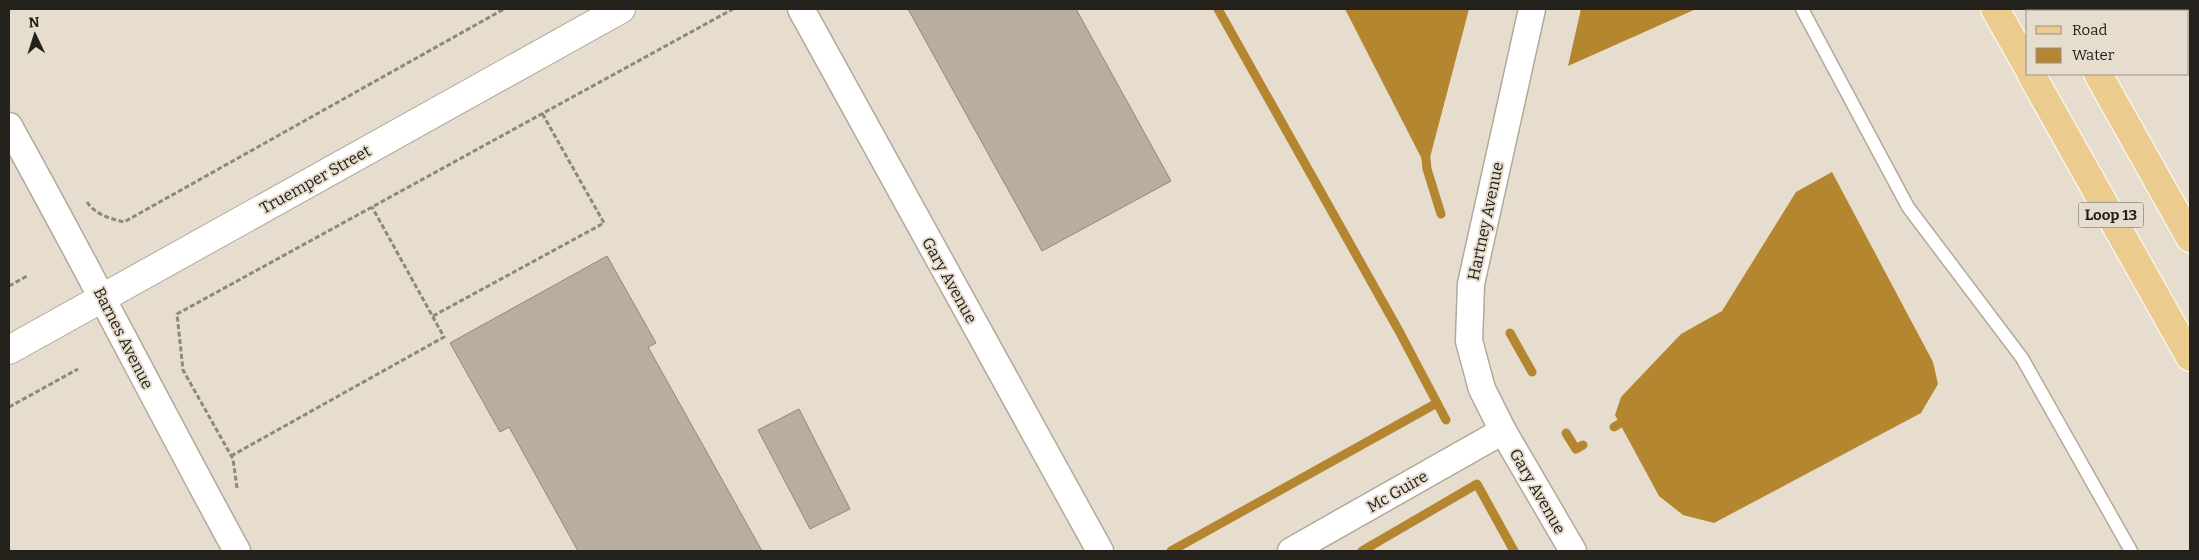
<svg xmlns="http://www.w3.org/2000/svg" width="2199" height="560" font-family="Bitter,serif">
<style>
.water{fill:#b58630}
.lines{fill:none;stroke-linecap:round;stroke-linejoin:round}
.stream{stroke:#b58630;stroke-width:9}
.building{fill:#b7aea0;stroke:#91887a}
.service-casing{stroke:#b2a99a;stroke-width:15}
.minor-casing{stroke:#b2a99a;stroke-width:29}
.tertiary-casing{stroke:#b2a99a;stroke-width:30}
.primary-casing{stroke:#fff;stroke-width:30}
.path{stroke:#8e877c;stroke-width:3;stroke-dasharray:5 2.5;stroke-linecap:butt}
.service{stroke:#fff;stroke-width:12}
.minor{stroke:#fff;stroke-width:26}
.tertiary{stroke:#fff;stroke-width:28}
.primary{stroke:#eccb8f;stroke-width:28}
.labels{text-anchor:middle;stroke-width:4;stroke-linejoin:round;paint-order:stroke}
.shield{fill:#e7ddce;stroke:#5e5951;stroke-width:1}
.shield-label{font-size:15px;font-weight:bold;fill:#24201b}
.street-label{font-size:16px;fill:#24201b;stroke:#e7ddce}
</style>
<rect width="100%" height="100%" fill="#e7ddce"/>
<g class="water">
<polygon points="1345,9 1469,9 1427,169"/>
<polygon points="1581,9 1696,9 1568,66"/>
<polygon points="1832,172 1933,362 1938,384 1921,413 1714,523 1683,515 1659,496 1615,415 1621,397 1681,334 1722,311 1796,192"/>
</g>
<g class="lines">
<g class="stream">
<polyline points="1218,9 1399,331 1446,420"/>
<polyline points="1426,159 1427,169 1441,214"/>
<polyline points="1510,333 1532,372"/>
<polyline points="1614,427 1619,424"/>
<polyline points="1566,433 1576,449 1583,445"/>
<polyline points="1171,551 1437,403"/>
<polyline points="1362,551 1477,484 1514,551"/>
</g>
</g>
<g class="building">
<polygon points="908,9 1076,9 1171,181 1042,251"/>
<polygon points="607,256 656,343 648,347 762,551 578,551 509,427 500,432 450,343"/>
<polygon points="799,409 850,509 810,529 758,430"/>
</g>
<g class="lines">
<defs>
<polyline id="service" points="1802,9 1908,207 2022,358 2131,551"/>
<g id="minor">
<polyline points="801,9 1100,551"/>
<polyline points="1532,9 1471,284 1469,341 1482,389 1503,431 1573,551"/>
<path d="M9,126C87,266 160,410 237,551"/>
<polyline points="1291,551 1503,431"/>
</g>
<polyline id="tertiary" points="9,350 621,9"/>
<g id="primary">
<polyline points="1995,9 2028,67"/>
<polyline points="2061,9 2063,11"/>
<polyline points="2031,74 2190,357"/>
<polyline points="2098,74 2190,238"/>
</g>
</defs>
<use href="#service" class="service-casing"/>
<use href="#minor" class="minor-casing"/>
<use href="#tertiary" class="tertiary-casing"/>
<use href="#primary" class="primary-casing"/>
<g class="path">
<path d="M87,202C96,215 109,218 124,222L504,9"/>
<polyline points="9,286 27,276"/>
<polyline points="433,316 604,223 542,113"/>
<polyline points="9,407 78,369"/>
<polyline points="231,456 444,337 372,207"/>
<polyline points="237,488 233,459 183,370 177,314 733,9"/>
</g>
<use href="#service" class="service"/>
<use href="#minor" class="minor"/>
<use href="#tertiary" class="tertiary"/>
<use href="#primary" class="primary"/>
</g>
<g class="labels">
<rect class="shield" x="2078.5" y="202.5" width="65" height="25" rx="4"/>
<g class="shield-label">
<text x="2111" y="220">Loop 13</text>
</g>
<g class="street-label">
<text transform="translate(315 179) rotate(-29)" y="6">Truemper Street</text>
<text transform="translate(1485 221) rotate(-78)" y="6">Hartney Avenue</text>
<text transform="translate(950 280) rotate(61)" y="6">Gary Avenue</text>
<text transform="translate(124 338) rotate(63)" y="6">Barnes Avenue</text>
<text transform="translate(1397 491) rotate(-30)" y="6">Mc Guire</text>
<text transform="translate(1538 491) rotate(60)" y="6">Gary Avenue</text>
</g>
</g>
<rect width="2199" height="560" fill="none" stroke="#24201b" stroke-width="20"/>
<rect x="2026" y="10" width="162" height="65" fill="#e7ddce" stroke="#999186"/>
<rect x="2036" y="26" width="25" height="8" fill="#eccb8f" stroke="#999186"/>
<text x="2072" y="35" font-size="15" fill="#24201b">Road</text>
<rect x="2036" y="48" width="25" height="15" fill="#b58630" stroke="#999186"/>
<text x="2072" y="60" font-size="15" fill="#24201b">Water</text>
<g transform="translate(35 35) rotate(356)" stroke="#e7ddce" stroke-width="4" paint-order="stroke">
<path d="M0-4L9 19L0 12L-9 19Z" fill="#24201b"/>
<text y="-8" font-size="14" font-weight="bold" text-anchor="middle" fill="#24201b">N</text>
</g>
</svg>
